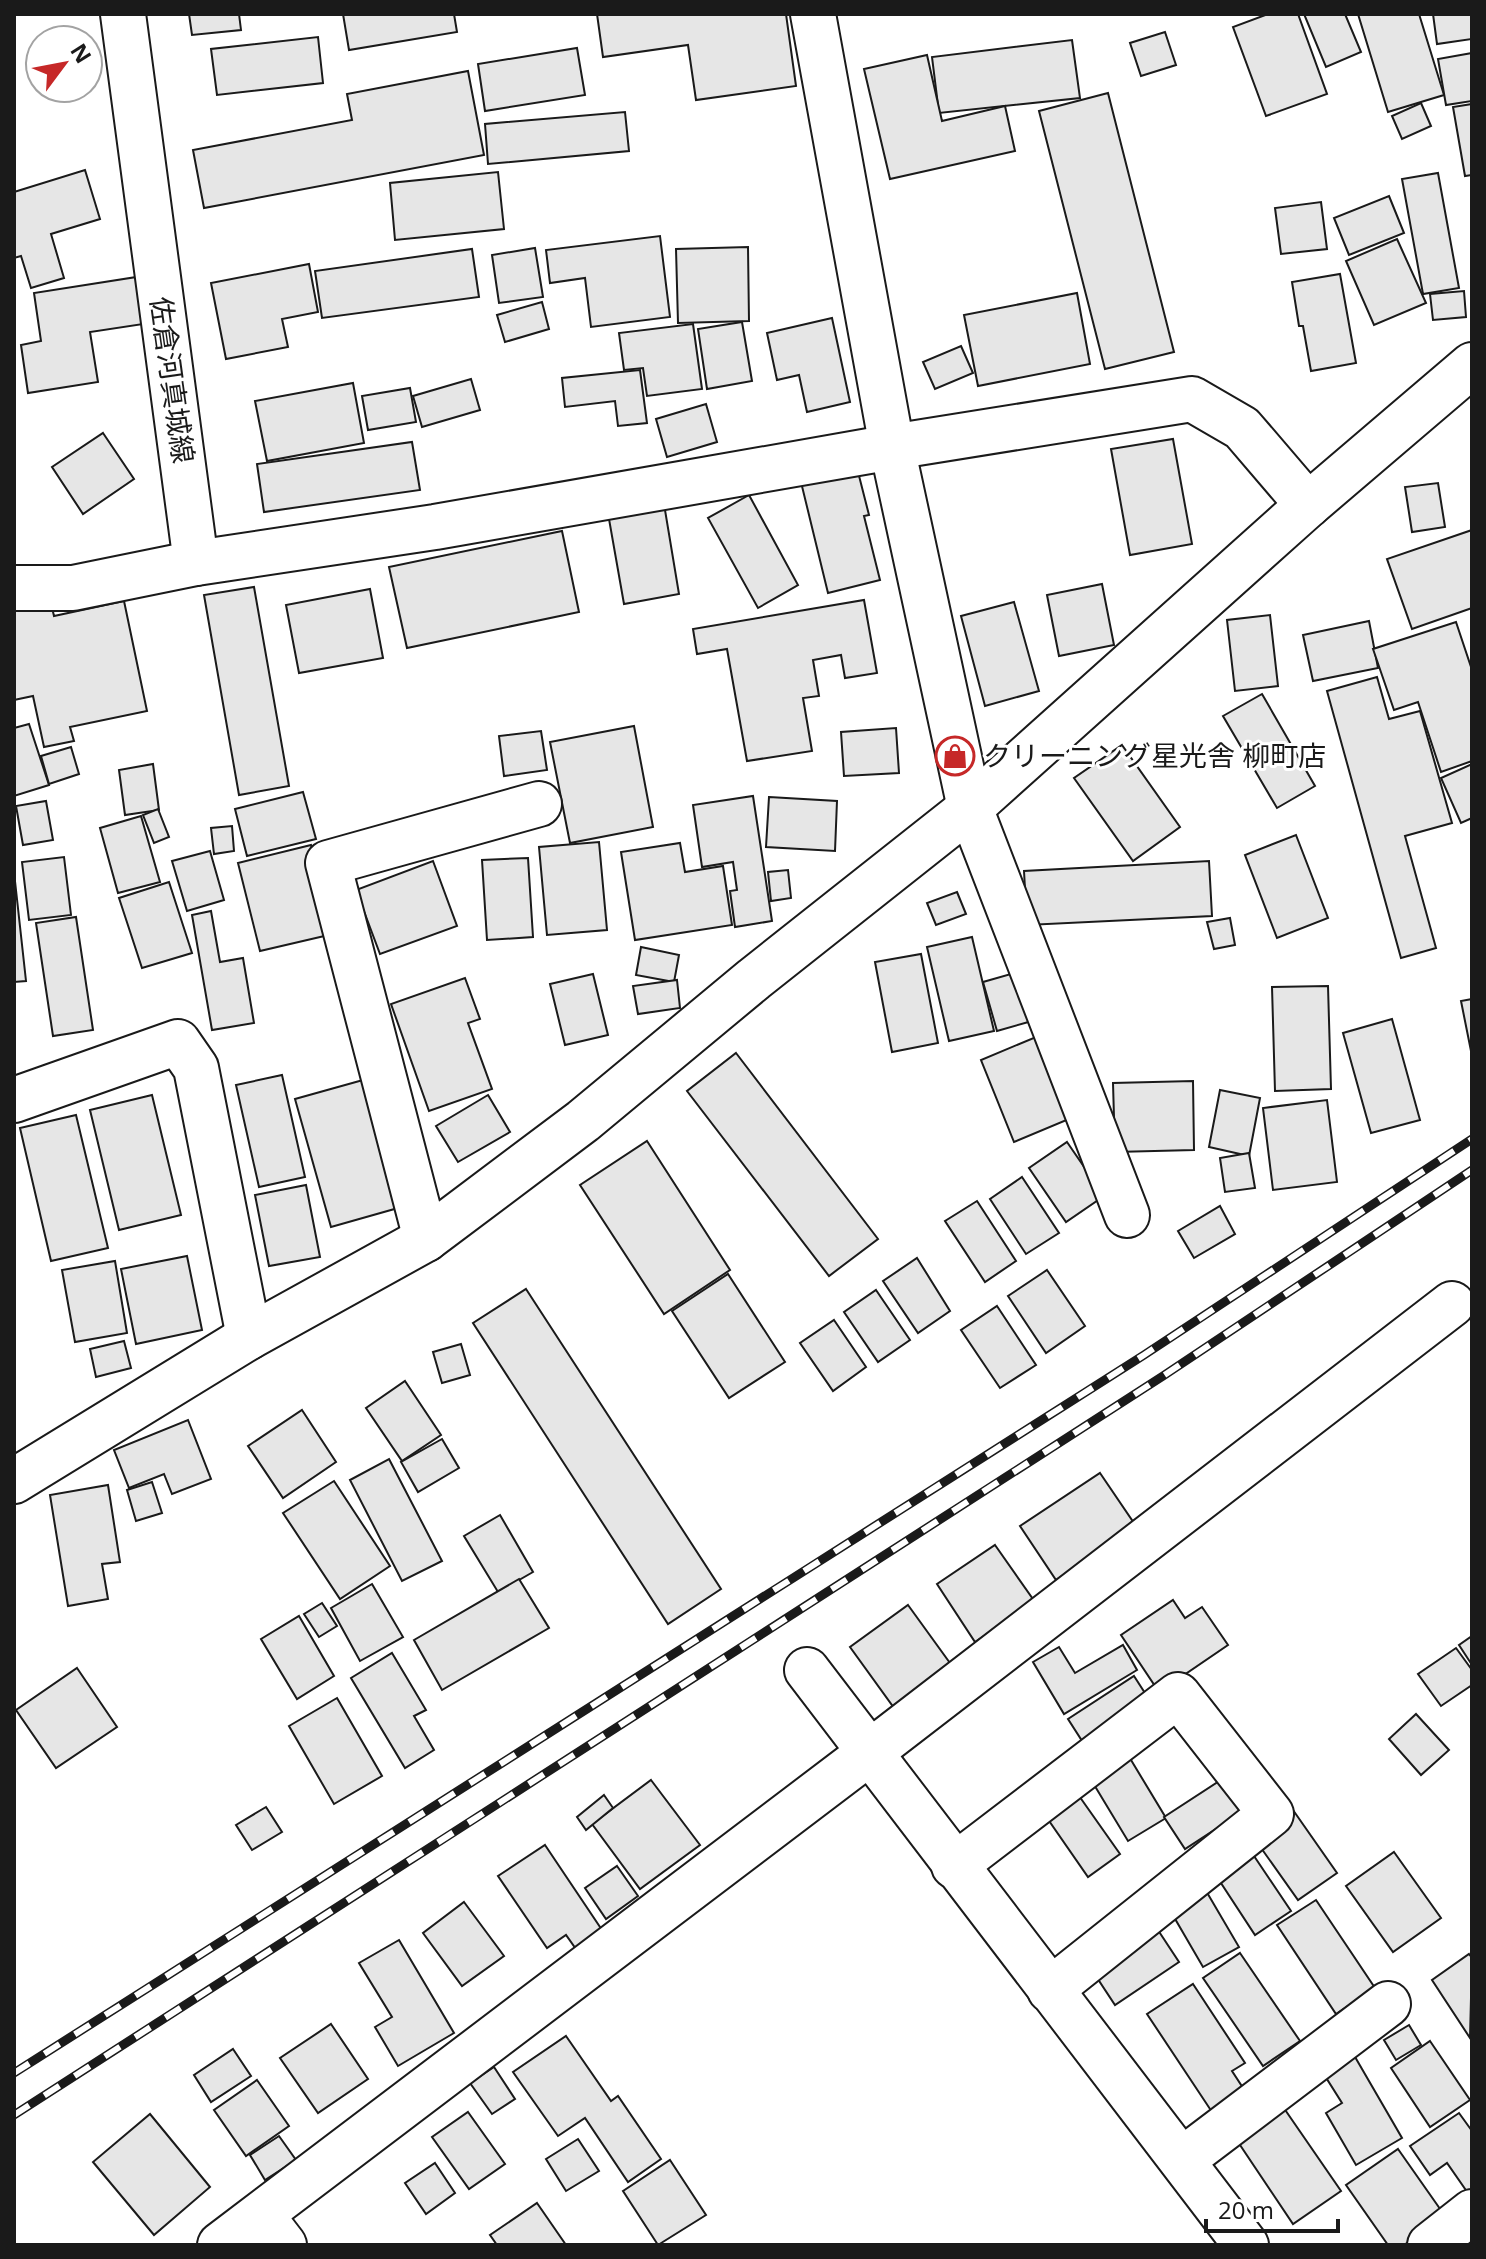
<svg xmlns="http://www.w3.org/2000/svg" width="1486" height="2259" font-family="'Open Sans','Noto Sans JP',sans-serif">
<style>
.building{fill:#e6e6e6;stroke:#1a1a1a;stroke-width:2}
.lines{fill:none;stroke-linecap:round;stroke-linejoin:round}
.minor-casing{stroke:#1a1a1a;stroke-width:48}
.major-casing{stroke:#1a1a1a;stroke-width:48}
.minor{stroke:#fff;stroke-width:44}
.major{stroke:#fff;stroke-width:44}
.rail-casing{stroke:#1a1a1a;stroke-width:9}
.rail{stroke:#fff;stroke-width:6;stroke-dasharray:18;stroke-linecap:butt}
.labels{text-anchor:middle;stroke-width:6;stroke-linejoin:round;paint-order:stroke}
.street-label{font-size:28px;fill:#1a1a1a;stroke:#fff}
.poi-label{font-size:28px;fill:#1a1a1a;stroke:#fff;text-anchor:start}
</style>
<rect width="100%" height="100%" fill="#fff"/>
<g class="building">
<polygon points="189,14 239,14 241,30 192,35"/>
<polygon points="343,14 454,14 457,32 349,50"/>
<polygon points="597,14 786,14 796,86 696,100 688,45 603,57"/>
<polygon points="1268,14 1298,14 1327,94 1266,116 1233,27"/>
<polygon points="1304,14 1345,14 1361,52 1326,67"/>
<polygon points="1358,14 1419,14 1444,95 1388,112"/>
<polygon points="1433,14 1472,14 1472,39 1437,44"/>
<polygon points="1165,32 1176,65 1141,76 1130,43"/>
<polygon points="318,37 323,83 217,95 211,49"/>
<polygon points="1072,40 1080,98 939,113 932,57"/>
<polygon points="577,48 585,95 485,111 478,64"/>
<polygon points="1472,53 1472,101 1446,105 1438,59"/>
<polygon points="927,55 942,121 1005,106 1015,151 890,179 864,69"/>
<polygon points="468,71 484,155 204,208 193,150 352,120 347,94"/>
<polygon points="1108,93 1174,352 1105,369 1039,111"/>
<polygon points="1421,103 1431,126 1402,139 1392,116"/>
<polygon points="1472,104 1472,175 1465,176 1453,107"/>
<polygon points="625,112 629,151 488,164 485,124"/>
<polygon points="85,170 100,219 51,234 64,278 31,288 21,256 14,258 14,192"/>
<polygon points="498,172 504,229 395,240 390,183"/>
<polygon points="1438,173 1459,288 1423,294 1402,179"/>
<polygon points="1389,196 1404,233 1349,255 1334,218"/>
<polygon points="1321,202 1327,249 1281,254 1275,208"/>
<polygon points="660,236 670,317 591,327 585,278 550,283 546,250"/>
<polygon points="1397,239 1426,303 1374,325 1346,261"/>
<polygon points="748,247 749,321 678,323 676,249"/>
<polygon points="535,248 543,297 499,303 492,255"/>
<polygon points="472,249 479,297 322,318 315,271"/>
<polygon points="309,264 318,312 282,319 288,347 226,359 211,283"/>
<polygon points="1340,274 1356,363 1311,371 1303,326 1299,326 1292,282"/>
<polygon points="143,276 150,323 90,332 98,382 28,393 21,345 41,341 34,293"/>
<polygon points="1464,291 1466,317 1433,320 1430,294"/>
<polygon points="1077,293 1090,364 978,386 964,315"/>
<polygon points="542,302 549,329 505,342 497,315"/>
<polygon points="832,318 850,402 807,412 799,375 777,380 767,333"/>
<polygon points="742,322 752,381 707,389 698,329"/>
<polygon points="693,324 702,389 647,396 643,368 624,370 619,333"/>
<polygon points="961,346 973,373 935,389 923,362"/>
<polygon points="640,370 647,423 618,426 615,401 565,407 562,378"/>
<polygon points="471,379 480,410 422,427 413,396"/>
<polygon points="353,383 364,443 267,461 255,401"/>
<polygon points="410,388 416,422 368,430 362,396"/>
<polygon points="706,404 717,442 667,457 656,419"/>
<polygon points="103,433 134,479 83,514 52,467"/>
<polygon points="1173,439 1192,544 1130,555 1111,449"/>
<polygon points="412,442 420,490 264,512 257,464"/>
<polygon points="856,464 869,515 864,516 880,580 828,593 800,478"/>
<polygon points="1438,483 1445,527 1412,532 1405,487"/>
<polygon points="662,492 679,594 624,604 606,502"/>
<polygon points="749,495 798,585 758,608 708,518"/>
<polygon points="1472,530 1472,608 1412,629 1387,559"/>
<polygon points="562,531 579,612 407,648 389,567"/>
<polygon points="1102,584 1114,645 1059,656 1047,595"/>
<polygon points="254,587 289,786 239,795 204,595"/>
<polygon points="370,589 383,658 299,673 286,605"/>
<polygon points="50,599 54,616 124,601 147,711 70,727 74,741 44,747 33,696 14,700 14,606"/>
<polygon points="864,600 877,673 845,678 841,655 813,660 819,696 803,698 812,751 747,761 727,649 697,654 693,629"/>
<polygon points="1014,602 1039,691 985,706 961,616"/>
<polygon points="1270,615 1278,686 1235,691 1227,620"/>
<polygon points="1369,621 1378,668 1313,681 1303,635"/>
<polygon points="1456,622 1472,670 1472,761 1441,772 1418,702 1394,710 1373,649"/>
<polygon points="1377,677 1389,719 1420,711 1452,823 1405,836 1436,948 1401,958 1327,691"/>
<polygon points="1262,694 1315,786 1277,808 1223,716"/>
<polygon points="29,724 49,785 14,796 14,728"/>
<polygon points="634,726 653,827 570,843 550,742"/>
<polygon points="896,728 899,773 844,776 841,732"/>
<polygon points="541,731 547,770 504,776 499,736"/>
<polygon points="1122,745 1180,827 1133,861 1074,778"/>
<polygon points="71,747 79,774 49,784 41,756"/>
<polygon points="153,764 159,810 125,815 119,770"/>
<polygon points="1472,764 1472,818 1461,823 1441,778"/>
<polygon points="303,792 316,839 247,856 235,809"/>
<polygon points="753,796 772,921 735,927 730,891 737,890 733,862 702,867 693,805"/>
<polygon points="769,797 837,801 835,851 766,847"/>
<polygon points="46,801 53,840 23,845 16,806"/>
<polygon points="158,809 169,837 154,843 143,815"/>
<polygon points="141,816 160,882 118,893 100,828"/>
<polygon points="232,826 234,851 214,854 211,828"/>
<polygon points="1296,835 1328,918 1277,938 1245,855"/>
<polygon points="599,842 607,930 547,935 539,847"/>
<polygon points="680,843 685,872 723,866 732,925 635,940 621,852"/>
<polygon points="311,845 333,934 260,951 238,863"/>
<polygon points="210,851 224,900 187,911 172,861"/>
<polygon points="64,857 71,915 29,920 22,862"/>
<polygon points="528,858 533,937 487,940 482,860"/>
<polygon points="433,861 457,926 380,954 356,890"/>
<polygon points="1209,861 1212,916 1027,925 1024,871"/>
<polygon points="788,870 791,898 771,901 768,872"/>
<polygon points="14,872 26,981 14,982"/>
<polygon points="169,882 192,953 142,968 119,898"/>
<polygon points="957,892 966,914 936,925 927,903"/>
<polygon points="211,911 220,962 243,958 254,1023 212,1030 192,915"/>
<polygon points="76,917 93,1030 53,1036 36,923"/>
<polygon points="1230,918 1235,945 1214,949 1207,922"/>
<polygon points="972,937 994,1031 949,1041 927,947"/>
<polygon points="641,947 679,955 674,982 636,975"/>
<polygon points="921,954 938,1043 892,1052 875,962"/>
<polygon points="1018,972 1032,1021 997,1031 983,982"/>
<polygon points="593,974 608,1035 565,1045 550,984"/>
<polygon points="465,978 480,1019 468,1023 492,1089 429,1111 391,1004"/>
<polygon points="677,980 680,1008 638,1014 633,986"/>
<polygon points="1328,986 1331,1089 1275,1091 1272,987"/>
<polygon points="1472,999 1472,1056 1461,1001"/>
<polygon points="1392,1019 1420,1120 1371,1133 1343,1033"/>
<polygon points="1036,1037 1069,1119 1014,1142 981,1060"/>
<polygon points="736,1053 878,1239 829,1276 687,1091"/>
<polygon points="282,1075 305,1177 259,1187 236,1085"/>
<polygon points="363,1080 398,1208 331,1227 295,1099"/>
<polygon points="1193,1081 1194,1150 1115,1152 1113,1083"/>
<polygon points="1220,1090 1260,1098 1249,1156 1209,1147"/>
<polygon points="152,1095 181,1215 119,1230 90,1110"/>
<polygon points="488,1095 510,1132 458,1162 436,1126"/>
<polygon points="1327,1100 1337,1182 1273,1190 1263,1108"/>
<polygon points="76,1115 108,1248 51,1261 20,1128"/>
<polygon points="647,1141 730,1270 664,1314 580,1185"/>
<polygon points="1067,1142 1104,1196 1066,1222 1029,1168"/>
<polygon points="1249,1153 1255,1188 1225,1192 1220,1158"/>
<polygon points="1022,1177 1059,1233 1026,1254 990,1199"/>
<polygon points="306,1185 320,1257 269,1266 255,1195"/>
<polygon points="977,1201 1016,1261 985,1282 945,1221"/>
<polygon points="1220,1206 1235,1234 1194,1258 1178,1231"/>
<polygon points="187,1256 202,1330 136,1344 121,1269"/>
<polygon points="917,1258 950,1311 918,1333 883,1281"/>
<polygon points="115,1261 127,1333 75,1342 62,1270"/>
<polygon points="1047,1270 1085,1326 1046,1353 1008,1296"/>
<polygon points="728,1274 785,1362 729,1398 672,1311"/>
<polygon points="526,1289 721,1589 668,1624 473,1323"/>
<polygon points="876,1290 910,1340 878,1362 844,1312"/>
<polygon points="997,1306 1036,1365 1000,1388 961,1330"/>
<polygon points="834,1320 866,1367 833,1391 800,1343"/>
<polygon points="124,1341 131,1368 96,1377 90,1349"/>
<polygon points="461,1344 470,1375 442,1383 433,1352"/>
<polygon points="405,1381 441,1435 402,1461 366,1408"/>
<polygon points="302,1410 336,1462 283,1498 248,1446"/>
<polygon points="188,1420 211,1479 172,1494 164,1474 129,1488 114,1450"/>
<polygon points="442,1439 459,1468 418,1492 401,1462"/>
<polygon points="389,1459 442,1561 402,1581 350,1480"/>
<polygon points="1100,1473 1136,1526 1056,1580 1020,1526"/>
<polygon points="334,1481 390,1566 340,1599 283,1513"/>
<polygon points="152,1482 162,1513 136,1521 127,1490"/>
<polygon points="108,1485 120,1562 102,1564 108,1599 68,1606 50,1495"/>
<polygon points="500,1515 533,1572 498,1592 464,1536"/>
<polygon points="995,1545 1035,1602 975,1642 937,1584"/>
<polygon points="519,1579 549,1628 442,1690 414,1640"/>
<polygon points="372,1584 403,1637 360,1661 331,1608"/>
<polygon points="1173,1600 1185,1618 1202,1607 1228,1645 1159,1692 1121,1635"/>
<polygon points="322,1603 337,1626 319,1637 304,1614"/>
<polygon points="908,1605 955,1670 897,1712 850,1647"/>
<polygon points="299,1616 334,1676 297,1699 261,1639"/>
<polygon points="1472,1636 1472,1665 1459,1645"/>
<polygon points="1123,1645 1137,1670 1064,1714 1033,1662 1059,1647 1075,1673"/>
<polygon points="1456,1648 1472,1670 1472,1685 1441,1706 1418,1674"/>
<polygon points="392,1653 426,1710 414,1716 434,1750 405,1768 351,1678"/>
<polygon points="77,1668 117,1727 56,1768 16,1710"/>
<polygon points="1134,1676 1152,1704 1086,1747 1068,1719"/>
<polygon points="337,1698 382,1776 334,1804 289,1726"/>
<polygon points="1416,1714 1449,1750 1421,1775 1389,1739"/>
<polygon points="1128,1755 1166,1818 1128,1841 1090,1778"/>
<polygon points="1230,1774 1251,1806 1185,1849 1164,1817"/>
<polygon points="651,1780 700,1845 640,1889 592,1824"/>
<polygon points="1077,1793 1120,1854 1088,1877 1045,1815"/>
<polygon points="604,1795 613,1808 586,1830 577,1817"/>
<polygon points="266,1807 282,1832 252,1850 236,1825"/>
<polygon points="1293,1810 1337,1873 1298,1900 1254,1838"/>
<polygon points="545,1845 602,1930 576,1949 566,1935 547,1948 498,1876"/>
<polygon points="1394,1852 1441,1918 1393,1952 1346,1886"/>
<polygon points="1254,1856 1291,1911 1255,1935 1219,1880"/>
<polygon points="617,1866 638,1896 606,1919 585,1888"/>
<polygon points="1202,1884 1239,1947 1203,1967 1167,1905"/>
<polygon points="1316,1900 1375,1988 1336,2014 1277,1925"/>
<polygon points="464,1902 504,1956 462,1986 423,1933"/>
<polygon points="1152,1921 1179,1962 1115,2005 1088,1964"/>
<polygon points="399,1940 454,2033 398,2066 375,2027 392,2017 359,1963"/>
<polygon points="1240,1953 1300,2041 1263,2066 1203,1978"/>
<polygon points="1469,1954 1472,1958 1470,2038 1432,1980"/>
<polygon points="1193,1984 1245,2063 1232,2071 1247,2094 1214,2115 1147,2014"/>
<polygon points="331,2024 368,2079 318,2113 280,2058"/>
<polygon points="1409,2025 1421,2045 1396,2060 1384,2040"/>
<polygon points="566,2036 611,2101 618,2096 661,2159 628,2182 585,2118 558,2136 513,2072"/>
<polygon points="1430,2041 1470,2100 1430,2127 1391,2068"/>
<polygon points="233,2049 251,2076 211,2102 194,2075"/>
<polygon points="1351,2050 1402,2138 1356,2165 1326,2113 1342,2103 1320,2068"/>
<polygon points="494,2067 515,2099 492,2114 470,2083"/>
<polygon points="257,2080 289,2126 246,2156 214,2110"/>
<polygon points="1279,2101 1341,2191 1293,2224 1232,2133"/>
<polygon points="468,2112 505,2164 469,2189 432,2137"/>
<polygon points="1459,2113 1472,2131 1472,2194 1470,2196 1447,2163 1430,2175 1410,2146"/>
<polygon points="150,2114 210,2187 154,2235 93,2162"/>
<polygon points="279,2136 296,2160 265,2180 250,2155"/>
<polygon points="578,2139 599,2171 566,2191 546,2159"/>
<polygon points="1398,2149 1445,2216 1404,2245 1388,2245 1346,2185"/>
<polygon points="670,2160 706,2215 658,2245 623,2191"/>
<polygon points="435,2163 455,2193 426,2214 405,2183"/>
<polygon points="537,2203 566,2245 497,2245 490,2235"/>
</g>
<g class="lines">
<defs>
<g id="minor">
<polyline points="813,14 892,447 970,808 1127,1215"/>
<polyline points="196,563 435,527 892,447 1192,399 1242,428 1308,505"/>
<polyline points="14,1100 178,1042 196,1068 249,1337"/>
<polyline points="426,1239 328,863 539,804"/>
<polyline points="14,1481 249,1337 426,1239 583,1121 754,979 970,808 1308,505 1472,365"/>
<polyline points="807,1670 1246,2245"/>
<polyline points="954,1866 1178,1695 1271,1814 1050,1990"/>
<polyline points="1182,2160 1388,2004"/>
<polyline points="261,2215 284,2245"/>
<polyline points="220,2245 869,1753 1452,1304"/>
<polyline points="1430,2245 1472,2212"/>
</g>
<polyline id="major" points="14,588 73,588 196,563 123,14"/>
</defs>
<use href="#minor" class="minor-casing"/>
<use href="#major" class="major-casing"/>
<use href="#minor" class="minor"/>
<use href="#major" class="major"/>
<defs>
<g id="rail">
<polyline points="14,2073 1144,1355 1472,1139"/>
<polyline points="14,2115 1163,1376 1472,1170"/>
</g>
</defs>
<use href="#rail" class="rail-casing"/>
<use href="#rail" class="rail"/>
</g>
<defs>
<symbol id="shop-ring" viewBox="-11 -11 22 22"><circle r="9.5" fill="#fff" stroke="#c62828" stroke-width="1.5"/><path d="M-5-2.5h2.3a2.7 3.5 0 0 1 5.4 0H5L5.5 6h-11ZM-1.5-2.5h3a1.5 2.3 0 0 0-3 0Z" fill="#c62828"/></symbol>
</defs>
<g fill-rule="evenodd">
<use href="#shop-ring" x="933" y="734" width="44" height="44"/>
</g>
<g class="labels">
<g class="street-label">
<text transform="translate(172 380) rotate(82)" y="10">佐倉河真城線</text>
</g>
<g class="poi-label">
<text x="983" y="766">クリーニング星光舎 柳町店</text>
</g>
</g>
<rect width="1486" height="2259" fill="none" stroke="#1a1a1a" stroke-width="32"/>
<g transform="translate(64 64) rotate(58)"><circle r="38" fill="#ffffff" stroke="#a3a3a3" stroke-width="2"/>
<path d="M0-6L14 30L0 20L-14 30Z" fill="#c62828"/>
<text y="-12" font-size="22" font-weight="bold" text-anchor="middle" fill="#1a1a1a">N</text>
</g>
<path d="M1206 2219v12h132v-12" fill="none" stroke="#1a1a1a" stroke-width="4"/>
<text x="1218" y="2219" font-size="24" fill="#1a1a1a" stroke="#ffffff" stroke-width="6" paint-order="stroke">20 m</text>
</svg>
